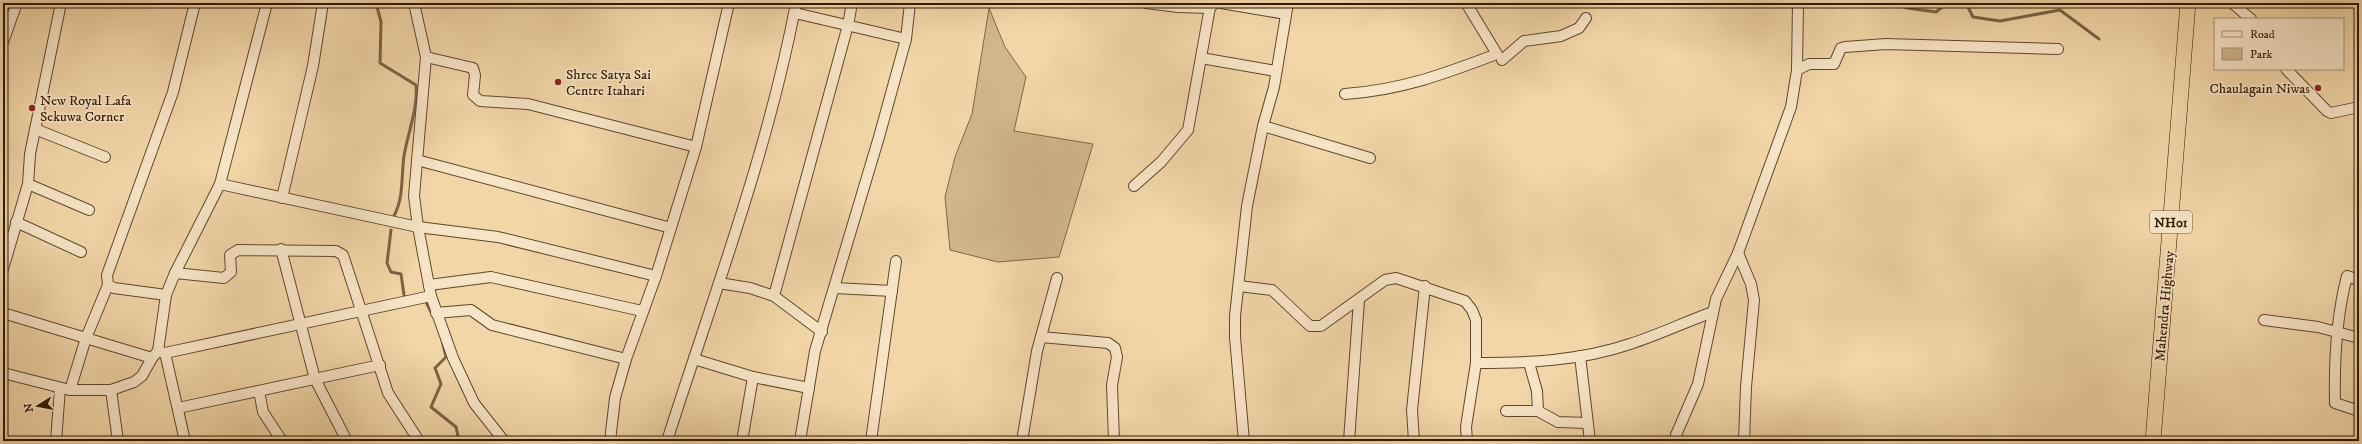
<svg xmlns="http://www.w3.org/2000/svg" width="2362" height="444" font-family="'IM FELL DW Pica',serif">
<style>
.green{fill:#d1b68b;stroke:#806746}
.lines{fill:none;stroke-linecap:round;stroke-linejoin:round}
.stream{stroke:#7d6343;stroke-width:3}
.minor-casing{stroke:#60482a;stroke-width:12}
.highway-casing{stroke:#301800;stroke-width:16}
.minor{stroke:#f7e4c6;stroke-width:10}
.highway{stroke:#f2d6a8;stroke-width:15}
.poi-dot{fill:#8f2418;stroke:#f7e4c6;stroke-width:1.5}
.labels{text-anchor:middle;stroke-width:3.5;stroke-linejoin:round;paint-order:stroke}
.shield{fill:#f7e4c6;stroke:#6c553b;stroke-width:1}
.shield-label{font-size:13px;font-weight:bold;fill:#301800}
.poi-label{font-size:14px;fill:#301800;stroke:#f7e4c6;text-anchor:start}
.street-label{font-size:14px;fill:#301800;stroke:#f7e4c6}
</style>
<rect width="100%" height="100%" fill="#f2d6a8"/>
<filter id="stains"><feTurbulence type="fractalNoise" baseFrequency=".005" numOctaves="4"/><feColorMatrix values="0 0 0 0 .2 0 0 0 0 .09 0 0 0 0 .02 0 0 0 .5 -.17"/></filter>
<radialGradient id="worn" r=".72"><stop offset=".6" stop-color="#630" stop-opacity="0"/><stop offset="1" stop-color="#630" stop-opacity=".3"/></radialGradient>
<polygon class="green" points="989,8 1005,47 1026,77 1014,131 1093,144 1059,257 998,262 950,250 945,197 955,157 972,114"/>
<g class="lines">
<g class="stream">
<path d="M376,3L381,22L380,63L416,85C418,109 408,132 404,156C401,177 404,197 394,216"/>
<polyline points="1820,3 1832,7 1853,3"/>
<polyline points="1894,3 1907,8 1936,12 1947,3 1959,3"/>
<polyline points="1966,3 1973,17 2000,21 2060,10 2099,39"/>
<polyline points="391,230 387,263 391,272 401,274 404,295"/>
<polyline points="426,302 433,316"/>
<polyline points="442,340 446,357 435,368 441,384 431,407 456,427 459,441"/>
</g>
<defs>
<g id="minor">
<polyline points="414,3 426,57 414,196 418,227 431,296 453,358 474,403 504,441"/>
<polyline points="1146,3 1178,7 1210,8"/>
<polyline points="1221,3 1286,14"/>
<polyline points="2232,3 2251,19"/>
<polyline points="795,13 906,39"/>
<polyline points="3,42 17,3"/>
<polyline points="426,57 473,68 475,75 473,95 480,101 528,104 696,147"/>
<polyline points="1201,58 1276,71"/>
<polyline points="1502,60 1524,41 1561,36 1579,28 1586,18"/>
<polyline points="2286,69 2327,111 2331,113 2359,107"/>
<polyline points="1797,70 1809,64 1834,64 1841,48 1845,47 1886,44 2058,49"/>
<path d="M1345,94C1402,90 1444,74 1497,54L1466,3"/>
<polyline points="1263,126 1370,158"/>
<polyline points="35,129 105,157"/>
<polyline points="417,160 671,228"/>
<polyline points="28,184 89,210"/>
<polyline points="220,184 418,227 498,237 656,276"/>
<polyline points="1134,186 1161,162 1188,130 1210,7 1215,3"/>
<polyline points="282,198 313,66 322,9"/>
<polyline points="16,222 81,252"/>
<polyline points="281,249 315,379 347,441"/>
<polyline points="1738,253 1751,284 1754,300 1746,387 1744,441"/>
<polyline points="3,269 28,184 30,154 61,3"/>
<polyline points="175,273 224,278 231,272 230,255 238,250 336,251 343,255 388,393 419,441"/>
<path d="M2359,280L2347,276C2336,318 2334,360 2335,403L2359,411"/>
<polyline points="719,283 750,288 774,296 822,332"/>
<polyline points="429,285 491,277 642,311"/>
<polyline points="1239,286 1272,290 1310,326 1321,326 1385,280 1396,278 1465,301 1472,310 1476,320 1476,363 1466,427 1467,441"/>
<polyline points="835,288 892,291"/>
<polyline points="166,295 175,273 220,184 267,3"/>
<polyline points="774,296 848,25 852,3"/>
<polyline points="3,313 152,358"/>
<polyline points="436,313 471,310 492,325 626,359"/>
<polyline points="2264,320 2318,327 2359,338"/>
<polyline points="1041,337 1108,343 1115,348 1117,357 1112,385 1114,441"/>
<polyline points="158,351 165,353 431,296"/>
<polyline points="165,353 185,441"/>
<polyline points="1580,356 1590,441"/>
<polyline points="694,359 753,377 809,388"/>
<path d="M1476,363C1527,363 1580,361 1630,344C1658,335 1685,322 1713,312"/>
<polyline points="1529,363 1537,391 1538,411"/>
<polyline points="3,373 70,390 111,390 134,382 142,376 152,358 158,351 166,295 114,288 108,285 107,275 173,92 195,3"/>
<polyline points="70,390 86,338 108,285"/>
<polyline points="111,390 118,441"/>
<polyline points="259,391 263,412 282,441"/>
<polyline points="178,408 380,365"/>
<polyline points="1506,411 1538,411 1558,422 1587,423"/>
<polyline points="56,441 60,388"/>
<polyline points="610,441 615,398 626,359 656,276 696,147 729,3"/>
<path d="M667,441C713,296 768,152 796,3"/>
<polyline points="742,441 753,377"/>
<polyline points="800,441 815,351 879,137 906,39 910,3"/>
<polyline points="871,441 896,261"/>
<polyline points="1022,441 1037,351 1057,278"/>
<polyline points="1244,441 1235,337 1235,316 1247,206 1263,126 1274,87 1288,3"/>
<polyline points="1349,441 1359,300"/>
<polyline points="1414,441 1412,410 1425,286"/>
<polyline points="1676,441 1676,435 1698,384 1716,299 1738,253 1791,107 1797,70 1798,3"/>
</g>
<polyline id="highway" points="2153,441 2188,3"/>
</defs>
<use href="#minor" class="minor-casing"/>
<use href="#highway" class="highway-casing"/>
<use href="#minor" class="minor"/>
<use href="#highway" class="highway"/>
</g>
<g class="poi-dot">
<circle cx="558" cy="82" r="4"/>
<circle cx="2318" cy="88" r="4"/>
<circle cx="32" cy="108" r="4"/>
</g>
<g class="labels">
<rect class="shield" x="2150" y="211" width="42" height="22" rx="3"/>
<g class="shield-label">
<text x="2171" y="227">NH01</text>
</g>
<g class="poi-label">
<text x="566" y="79">Shree Satya Sai<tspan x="566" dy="16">Centre Itahari</tspan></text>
<text x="2310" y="93" text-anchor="end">Chaulagain Niwas</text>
<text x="40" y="105">New Royal Lafa<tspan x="40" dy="16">Sekuwa Corner</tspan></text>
</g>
<g class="street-label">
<text transform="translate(2164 306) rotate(-85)" y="5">Mahendra Highway</text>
</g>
</g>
<rect width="2362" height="444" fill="none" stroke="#f2d6a8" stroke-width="16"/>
<rect x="4" y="4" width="2354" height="436" fill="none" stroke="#301800" stroke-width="2"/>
<rect x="8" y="8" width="2346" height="428" fill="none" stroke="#301800"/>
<rect x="2214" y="18" width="130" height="52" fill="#f7e4c6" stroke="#a79277"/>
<rect x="2222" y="31" width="20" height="6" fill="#f7e4c6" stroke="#a79277"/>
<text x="2250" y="38" font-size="12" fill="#301800">Road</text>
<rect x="2222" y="48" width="20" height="12" fill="#d1b68b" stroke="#a79277"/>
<text x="2250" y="58" font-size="12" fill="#301800">Park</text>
<g transform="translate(38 406) rotate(259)" stroke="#f7e4c6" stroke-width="3" paint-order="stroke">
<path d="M0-3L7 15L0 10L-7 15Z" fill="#301800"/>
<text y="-6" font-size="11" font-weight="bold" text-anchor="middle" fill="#301800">N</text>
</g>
<rect width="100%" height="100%" filter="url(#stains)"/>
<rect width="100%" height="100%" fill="url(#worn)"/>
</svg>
